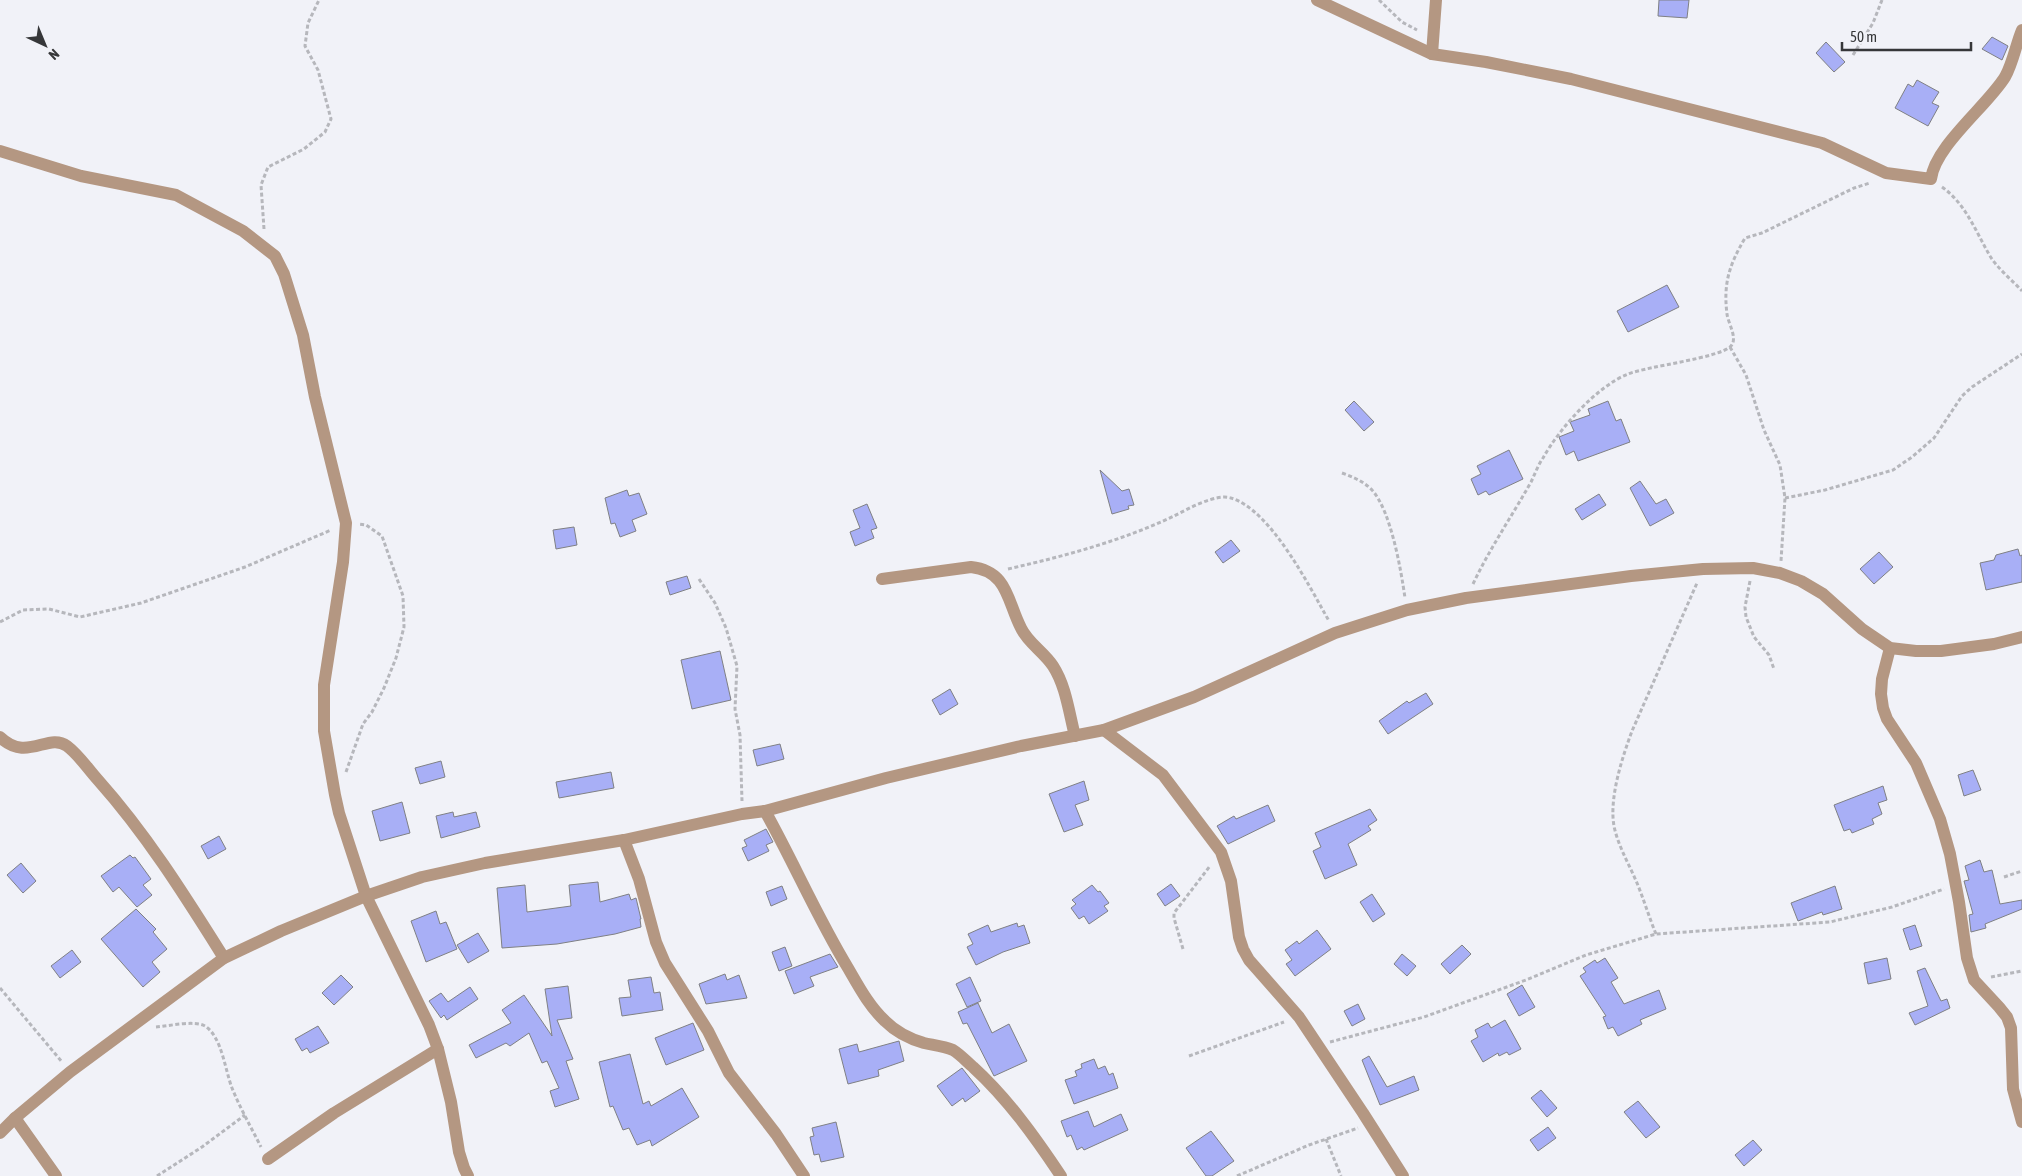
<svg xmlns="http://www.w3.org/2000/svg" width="2022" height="1176" font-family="'Asap Condensed',sans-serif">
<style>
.building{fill:#a8aff6;stroke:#7f8084}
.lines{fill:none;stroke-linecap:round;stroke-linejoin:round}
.path{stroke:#b6b7bc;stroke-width:3;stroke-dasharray:4 2.5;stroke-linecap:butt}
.minor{stroke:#b49782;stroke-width:12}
</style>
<rect width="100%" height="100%" fill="#f1f2f8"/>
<g class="building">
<polygon points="1659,0 1689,0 1687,18 1658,16"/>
<polygon points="1992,37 2008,46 2002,60 1982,49"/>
<polygon points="1826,42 1845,62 1834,72 1816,53"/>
<polygon points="1917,80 1939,92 1932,103 1939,106 1928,126 1895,108 1908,84 1913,87"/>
<polygon points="1667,285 1679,307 1628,332 1617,311"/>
<polygon points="1354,401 1374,422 1364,431 1345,410"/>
<polygon points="1608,401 1616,421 1621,419 1630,442 1578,461 1574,451 1566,455 1559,437 1574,431 1570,422 1590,415 1588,409"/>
<polygon points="1509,450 1523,479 1489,495 1486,491 1478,495 1471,479 1481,474 1477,466"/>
<polygon points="1100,470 1122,491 1129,489 1134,505 1128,506 1129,509 1112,514"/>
<polygon points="1640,481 1656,504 1666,499 1674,513 1650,526 1630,488"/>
<polygon points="627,490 629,496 639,493 647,514 632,520 636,531 620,537 615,523 611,524 605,498"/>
<polygon points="1599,494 1606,505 1582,520 1575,509"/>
<polygon points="867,504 877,528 871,530 874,538 855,546 850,532 860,528 853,510"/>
<polygon points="574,527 577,545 556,549 553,530"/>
<polygon points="1231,540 1240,551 1223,563 1215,552"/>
<polygon points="2018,549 2020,556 2022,555 2022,582 1986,590 1980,563 1994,560 1996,555"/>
<polygon points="1879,552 1893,567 1874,584 1860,569"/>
<polygon points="687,576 691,588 670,595 666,582"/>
<polygon points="720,651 731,700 692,709 681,660"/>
<polygon points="950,689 958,704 940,715 932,700"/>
<polygon points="1426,693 1433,704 1388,734 1379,721 1407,701 1409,703"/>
<polygon points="780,744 784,759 757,766 753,750"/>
<polygon points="441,761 445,777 420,784 415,768"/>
<polygon points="1973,770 1981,790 1964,796 1958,775"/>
<polygon points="611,772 614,788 559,798 556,782"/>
<polygon points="1084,781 1089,800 1075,805 1083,825 1064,832 1049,794"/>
<polygon points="1883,786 1887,800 1878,803 1882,814 1872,819 1874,824 1852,833 1850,829 1844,831 1834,805"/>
<polygon points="402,802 410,833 380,841 372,811"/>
<polygon points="1268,805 1275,821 1228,844 1217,826 1234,816 1236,819"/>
<polygon points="1370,809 1377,820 1368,826 1371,830 1348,844 1357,865 1325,879 1313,851 1321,847 1315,833"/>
<polygon points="453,812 454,817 476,812 480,827 441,838 436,816"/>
<polygon points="766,829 773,842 766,845 769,851 748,861 742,848 747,846 744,840"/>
<polygon points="219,836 226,849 208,859 201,846"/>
<polygon points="130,855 133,858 135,857 151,879 143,885 152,895 137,907 119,887 113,892 101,876"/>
<polygon points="1980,860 1984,872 1992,870 2000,904 2022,900 2022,909 1985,924 1986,928 1971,932 1969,915 1973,914 1964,881 1969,880 1965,866"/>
<polygon points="21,863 36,881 23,893 7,875"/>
<polygon points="598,882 600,902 629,894 631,900 636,898 641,919 640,919 641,927 615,934 557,944 502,948 497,888 525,885 527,912 571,906 569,885"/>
<polygon points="1171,884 1180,896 1165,906 1157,894"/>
<polygon points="1092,885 1098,892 1100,891 1109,903 1104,906 1108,911 1089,924 1084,916 1079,919 1071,908 1076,904 1072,900"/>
<polygon points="782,886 787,899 771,906 766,892"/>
<polygon points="1835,886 1842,909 1823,915 1822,912 1798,921 1791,903"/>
<polygon points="1372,894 1385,914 1373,922 1360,902"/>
<polygon points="136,909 156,929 153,932 167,949 152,962 160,972 143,987 101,939"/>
<polygon points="436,911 440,924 446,922 457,949 426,962 411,921"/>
<polygon points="1017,923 1018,927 1024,925 1030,943 1003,952 976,965 967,947 973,944 968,934 988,925 991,932"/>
<polygon points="1915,925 1922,946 1910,950 1903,929"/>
<polygon points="1317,930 1331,949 1295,976 1286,964 1292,960 1285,950 1297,941 1299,944"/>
<polygon points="478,933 489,951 468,963 457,945"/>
<polygon points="1462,945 1471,954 1450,974 1441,964"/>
<polygon points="785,947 792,966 779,971 772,952"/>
<polygon points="72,950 81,962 60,978 51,966"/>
<polygon points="830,954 838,967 810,977 814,986 794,994 785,971"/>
<polygon points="1402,954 1416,966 1407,976 1394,964"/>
<polygon points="1605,958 1618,978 1611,982 1624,1004 1659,990 1666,1009 1640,1020 1642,1024 1618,1036 1613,1027 1608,1029 1603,1017 1606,1016 1580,976 1586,972 1583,968 1595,960 1597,963"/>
<polygon points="1887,958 1891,979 1868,984 1864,963"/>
<polygon points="1925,968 1941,1001 1947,999 1950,1008 1915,1025 1909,1013 1928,1006 1917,971"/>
<polygon points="725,974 727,980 739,975 747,998 706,1004 699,984"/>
<polygon points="341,975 353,987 334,1005 322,993"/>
<polygon points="651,977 654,993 660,992 663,1010 622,1016 619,998 631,997 628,980"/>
<polygon points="970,977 981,1001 967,1007 956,984"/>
<polygon points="1522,985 1535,1007 1519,1016 1507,994"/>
<polygon points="568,986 572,1018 557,1020 573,1059 566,1061 579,1099 555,1107 550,1091 559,1088 547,1061 542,1063 529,1033 510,1046 506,1043 476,1058 469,1045 511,1023 502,1010 524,995 552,1036 545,989"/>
<polygon points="470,987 478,999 447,1020 444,1015 441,1018 429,1001 441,993 448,1002"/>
<polygon points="978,1003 992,1033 1009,1024 1027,1061 994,1076 967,1023 963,1024 958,1012"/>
<polygon points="1358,1004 1365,1019 1352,1026 1344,1011"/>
<polygon points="1505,1020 1521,1049 1509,1055 1507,1052 1499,1056 1498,1053 1483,1062 1471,1041 1478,1037 1475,1030 1488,1023 1491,1028"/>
<polygon points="693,1023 704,1050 666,1065 655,1038"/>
<polygon points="318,1026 329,1043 310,1053 307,1048 302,1051 295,1039"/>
<polygon points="899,1041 904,1061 878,1070 879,1076 848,1084 839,1049 857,1044 859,1052"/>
<polygon points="630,1054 643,1104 649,1101 651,1106 682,1088 699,1117 652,1146 650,1140 637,1145 629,1128 623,1130 613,1106 610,1107 599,1062"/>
<polygon points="1369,1056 1387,1087 1414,1076 1419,1090 1380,1105 1362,1060"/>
<polygon points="1094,1059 1098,1069 1105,1066 1109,1075 1113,1073 1118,1088 1074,1104 1065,1080 1077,1076 1075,1071 1082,1068 1081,1064"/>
<polygon points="962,1068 980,1091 965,1102 963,1098 952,1106 937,1086"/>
<polygon points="1541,1090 1557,1108 1547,1117 1531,1098"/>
<polygon points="1638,1101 1660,1127 1646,1138 1624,1112"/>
<polygon points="1088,1111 1094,1127 1121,1114 1128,1130 1084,1150 1082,1147 1077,1150 1071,1135 1067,1137 1061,1121"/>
<polygon points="836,1122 844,1157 821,1162 819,1154 814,1155 810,1137 814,1136 812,1128"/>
<polygon points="1548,1127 1556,1138 1538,1151 1530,1140"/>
<polygon points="1211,1131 1234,1161 1212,1176 1206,1176 1186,1148"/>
<polygon points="1753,1140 1762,1150 1744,1166 1735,1155"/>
</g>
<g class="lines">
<g class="path">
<polyline points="1379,0 1402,22 1417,30"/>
<polyline points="1853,55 1873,23 1882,0"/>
<path d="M1942,187C1966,204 1976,232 1990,256C1998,269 2012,280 2022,291"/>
<polyline points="264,229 261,185 268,167 304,149 325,132 331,119 318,70 305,46 308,23 319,0"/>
<polyline points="1730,347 1746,375 1764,430 1780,465 1785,498 1781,561"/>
<path d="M1342,473C1353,477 1363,481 1372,490C1391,511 1401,570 1405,598"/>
<polyline points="1785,498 1825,490 1893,470 1912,457 1934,438 1962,396 1972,387 2022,354"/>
<path d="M1008,569C1065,556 1121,541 1174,516C1188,509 1216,493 1231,498C1271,510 1309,586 1329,621"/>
<polyline points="699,579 715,603 726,628 737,666 735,709 740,735 742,801"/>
<polyline points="1750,581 1745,607 1746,617 1754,637 1769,655 1774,669"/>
<path d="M1473,584C1490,548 1512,516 1531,482C1535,474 1538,465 1543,458C1559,429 1597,386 1628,374C1648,366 1720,358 1731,346C1738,338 1728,323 1727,314C1723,282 1730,264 1745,238L1762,233L1854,188L1870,183"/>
<polyline points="0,622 23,610 49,609 80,617 141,603 245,567 331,530"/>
<polyline points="346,772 363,724 372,712 384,688 396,658 404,627 403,596 382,536 366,525 358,524"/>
<polyline points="2004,877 2022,871"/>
<path d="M1656,934C1649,917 1644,900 1637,883C1629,864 1618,846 1614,826C1609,798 1622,758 1632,731L1697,583"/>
<polyline points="1183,949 1174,918 1174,913 1210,866"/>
<polyline points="1991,977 2022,971"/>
<polyline points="0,988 62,1062"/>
<path d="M156,1027C169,1026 194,1020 205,1026C222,1037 225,1070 232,1088C240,1108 251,1127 261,1147"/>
<polyline points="1330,1042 1424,1017 1526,980 1586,955 1656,934 1830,922 1892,907 1944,889"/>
<polyline points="1189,1056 1284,1022"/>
<polyline points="1326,1139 1341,1176"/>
<polyline points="157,1176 202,1147 245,1115"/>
<polyline points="1237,1176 1309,1145 1358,1128"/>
</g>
<g class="minor">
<path d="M1317,0L1432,54L1486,62L1571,79L1822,143L1886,173L1931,179C1935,146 1987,106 2005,77C2013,63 2016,44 2022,30"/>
<polyline points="1432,54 1436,0"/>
<polyline points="0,151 81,176 176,195 243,231 275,256 284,274 303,335 315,397 346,523 343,562 324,685 324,731 335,795 339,813 366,896 429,1025 438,1049 451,1102 459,1152 464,1168 468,1176"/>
<path d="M882,579L971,567C1008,571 1007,601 1021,628C1028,643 1044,652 1053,666C1066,686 1069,713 1075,736"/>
<polyline points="1890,648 1882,679 1881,694 1883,708 1887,719 1916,763 1940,819 1950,854 1959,902 1967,958 1974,980 1999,1007 2007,1017 2011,1028 2013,1089 2022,1122"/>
<polyline points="1104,730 1163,775 1221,852 1231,881 1239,937 1243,949 1249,960 1299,1017 1363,1113 1403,1176"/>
<path d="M0,737C27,763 48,732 67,746C79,755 88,769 98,780C147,835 185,896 224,958"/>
<path d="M765,811C794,863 817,917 848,968C859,987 869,1006 885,1021C895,1031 910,1039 924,1043C933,1045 944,1046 953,1050C961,1055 967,1062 973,1067C1008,1099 1035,1137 1061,1176"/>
<polyline points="624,840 639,879 656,942 665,963 708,1031 729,1073 776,1134 804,1176"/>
<polyline points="15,1118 56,1176"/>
<polyline points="0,1133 15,1118 70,1072 224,958 281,931 366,896 422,877 485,863 624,840 742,814 765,811 886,778 1021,746 1104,730 1194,697 1335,633 1407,610 1466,598 1631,576 1703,569 1753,568 1780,573 1801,581 1823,594 1862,629 1890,648 1916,651 1941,651 1994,644 2022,637"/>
<polyline points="268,1159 334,1113 438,1049"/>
</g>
</g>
<g transform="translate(45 45) rotate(136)" stroke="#f1f2f8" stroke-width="4" paint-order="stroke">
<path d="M0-4L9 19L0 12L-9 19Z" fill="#363739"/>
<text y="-8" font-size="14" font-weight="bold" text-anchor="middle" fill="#363739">N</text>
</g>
<path d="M1842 42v8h129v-8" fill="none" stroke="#363739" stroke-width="2.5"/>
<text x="1850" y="42" font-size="15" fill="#363739" stroke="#f1f2f8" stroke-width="4" paint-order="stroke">50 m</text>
</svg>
